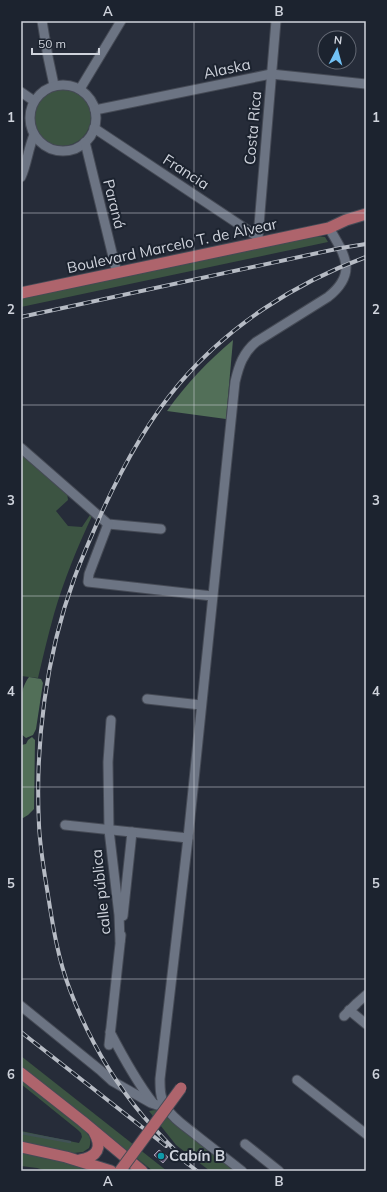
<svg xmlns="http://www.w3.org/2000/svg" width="387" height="1192" font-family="Mulish,sans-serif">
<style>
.green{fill:#3c5442}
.forest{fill:#526f58}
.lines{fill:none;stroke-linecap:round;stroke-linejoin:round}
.stream{stroke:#415256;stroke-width:2.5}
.building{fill:#635775;stroke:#a7a1b2}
.minor-casing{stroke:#454a55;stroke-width:11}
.major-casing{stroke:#454a55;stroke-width:13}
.minor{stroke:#6c7483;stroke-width:9}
.major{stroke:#ae646c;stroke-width:11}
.rail-casing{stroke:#b6bbc4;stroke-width:4}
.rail{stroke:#1c232f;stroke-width:2.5;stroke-dasharray:8;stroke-linecap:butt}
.major-bridge-casing{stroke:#454a55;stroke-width:13;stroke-linecap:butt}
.major-bridge{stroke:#ae646c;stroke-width:11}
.grid{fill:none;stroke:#cfd3dc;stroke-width:1;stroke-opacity:0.55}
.culture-dot{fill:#0f9aa8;stroke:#1c232f;stroke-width:1.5}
.labels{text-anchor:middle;stroke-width:4;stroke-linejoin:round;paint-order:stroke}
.street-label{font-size:15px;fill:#cfd3dc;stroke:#1c232f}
.poi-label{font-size:15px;font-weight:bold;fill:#cfd3dc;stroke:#1c232f;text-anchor:start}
.neatline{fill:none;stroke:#cfd3dc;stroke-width:1.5}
.grid-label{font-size:13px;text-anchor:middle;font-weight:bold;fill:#cfd3dc}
</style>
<rect width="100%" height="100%" fill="#262c39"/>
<g class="green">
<circle cx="62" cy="117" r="29"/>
<polygon points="316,236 325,237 328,242 21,307 21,298"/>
<path d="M23,455L67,493L68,500L56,511L68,526L82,527L90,515L92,516C77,548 64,580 54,614C48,635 43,657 38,678L21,676V457Z"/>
<polygon points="21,1056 167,1171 153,1171 21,1067"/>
<path d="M21,1080L85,1131C90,1136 92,1141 89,1148L83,1152L74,1153L21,1142V1131L74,1142L79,1143L82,1137L81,1133L78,1130L21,1084Z"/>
<polygon points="155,1110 159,1111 164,1115 236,1171 210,1171 176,1145 149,1111"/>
<polygon points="21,1151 100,1171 47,1171 37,1168 21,1166"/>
</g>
<g class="forest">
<path d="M233,340L226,419L167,411C186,384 208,361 233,340Z"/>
<path d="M29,677L41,679L43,683L36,729L33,735L26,738L21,734C21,715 17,693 29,677Z"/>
<polygon points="32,737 35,740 34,809 28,815 23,818 21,817 21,745 26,744 28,740"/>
</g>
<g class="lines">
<polyline class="stream" points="21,1133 70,1142"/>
</g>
<polygon class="building" points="159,1150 168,1157 163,1163 154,1155"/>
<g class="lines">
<defs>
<g id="minor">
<polyline points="42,21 48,57 54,85"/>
<circle cx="63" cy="118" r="33"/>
<polyline points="80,89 121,21"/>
<polyline points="21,92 34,101"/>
<polyline points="95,110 271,74 366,84"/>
<polyline points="94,128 258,237 259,241"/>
<polyline points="85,142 117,273"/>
<path d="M21,177C27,164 28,149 34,135"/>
<polyline points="258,237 276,21"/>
<polyline points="21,448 108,524 161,529"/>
<polyline points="108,524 89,574 88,582 212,596"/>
<polyline points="147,699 201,705"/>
<polyline points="111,720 108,762 109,830 119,915 120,941"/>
<polyline points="65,825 188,838"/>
<polyline points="123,916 132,832"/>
<polyline points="21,1006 100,1070 112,1081 151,1103 157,1105 164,1104"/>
<polyline points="349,1010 366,1024"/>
<polyline points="344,1016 357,1003 366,995"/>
<path d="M110,1032C123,1057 136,1081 153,1103"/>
<polyline points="109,1045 121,935"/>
<polyline points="297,1080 366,1134"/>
<polyline points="245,1144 279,1171"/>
<path d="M242,1171C227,1159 211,1147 196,1135C185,1126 172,1118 165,1106C160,1098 160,1088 160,1079L188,838L235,382C239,365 243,353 256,342L328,297C358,273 345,255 329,228"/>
</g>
<g id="major">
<polyline points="21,293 329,228 346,220 366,214"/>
<polyline points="21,1073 82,1121 142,1171"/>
<polyline points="21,1147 66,1157 111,1171"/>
<path d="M80,1160C97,1157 103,1148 94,1132"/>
</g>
</defs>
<use href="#minor" class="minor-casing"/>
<use href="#major" class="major-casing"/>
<use href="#minor" class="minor"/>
<use href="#major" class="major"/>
<defs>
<g id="rail">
<polyline points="21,317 341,248 366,244"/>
<polyline points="21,1032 166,1146"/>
<polyline points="183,1160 197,1171"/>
<path d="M188,1164C173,1148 157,1132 143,1116C112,1079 87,1035 70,990C58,959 53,927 48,895C44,871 40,848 39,825C35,743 46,656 74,579C82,557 92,535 101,514C122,468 146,423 179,384C228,326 295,283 366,257"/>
</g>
</defs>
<use href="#rail" class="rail-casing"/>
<use href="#rail" class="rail"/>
<defs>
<polyline id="major-bridge" points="120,1171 181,1088"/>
</defs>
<use href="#major-bridge" class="major-bridge-casing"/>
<use href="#major-bridge" class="major-bridge"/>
</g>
<path class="grid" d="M194,21V1171M21,213H366M21,405H366M21,596H366M21,787H366M21,979H366"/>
<circle class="culture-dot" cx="161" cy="1156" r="4"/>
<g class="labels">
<g class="street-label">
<text transform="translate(227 69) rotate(-12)" y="5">Alaska</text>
<text transform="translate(253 128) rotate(-85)" y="5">Costa Rica</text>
<text transform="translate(186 172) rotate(33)" y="5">Francia</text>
<text transform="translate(114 204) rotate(76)" y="5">Paraná</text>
<text transform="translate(172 246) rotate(-12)" y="5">Boulevard Marcelo T. de Alvear</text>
<text transform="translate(101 892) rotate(-96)" y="5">calle pública</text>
</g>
<g class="poi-label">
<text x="169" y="1161">Cabín B</text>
</g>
</g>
<rect width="387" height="1192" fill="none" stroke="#1c232f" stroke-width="44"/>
<g transform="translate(337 50) rotate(6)"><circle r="19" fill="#1c232f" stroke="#646974"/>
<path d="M0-3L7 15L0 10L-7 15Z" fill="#71c1f5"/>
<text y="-6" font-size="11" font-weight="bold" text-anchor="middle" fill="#cfd3dc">N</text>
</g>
<path d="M32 48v6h67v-6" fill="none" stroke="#cfd3dc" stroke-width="2"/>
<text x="38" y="48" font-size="12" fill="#cfd3dc" stroke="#1c232f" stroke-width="3" paint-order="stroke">50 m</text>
<rect x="22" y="22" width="343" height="1148" class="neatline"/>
<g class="grid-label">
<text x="108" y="16">A</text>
<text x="279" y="16">B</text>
<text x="11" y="122">1</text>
<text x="376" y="122">1</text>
<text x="11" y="314">2</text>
<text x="376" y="314">2</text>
<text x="11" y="505">3</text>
<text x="376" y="505">3</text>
<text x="11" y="696">4</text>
<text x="376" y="696">4</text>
<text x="11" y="888">5</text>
<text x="376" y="888">5</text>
<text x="11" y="1079">6</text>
<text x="376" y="1079">6</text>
<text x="108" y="1186">A</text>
<text x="279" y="1186">B</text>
</g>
</svg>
